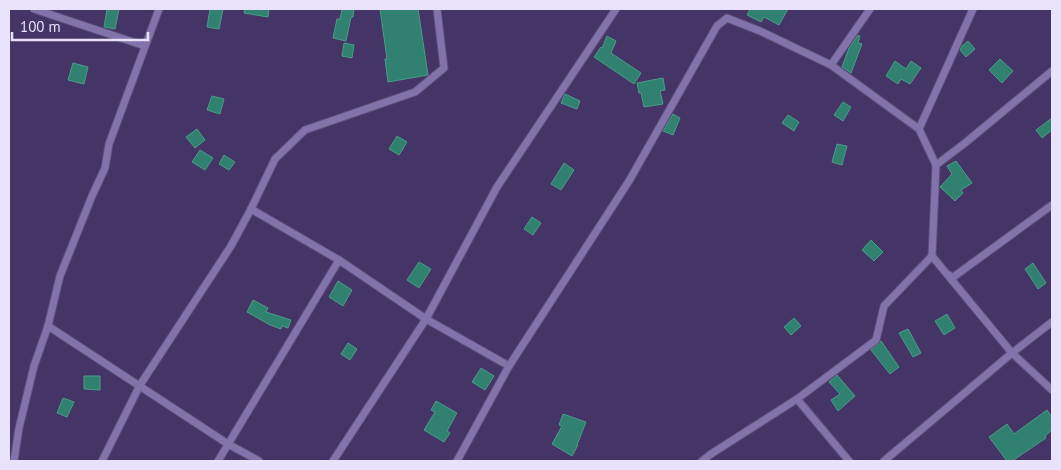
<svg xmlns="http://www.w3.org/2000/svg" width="1061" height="470" font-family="'PT Sans',sans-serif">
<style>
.building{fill:#308170;stroke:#4c9b88}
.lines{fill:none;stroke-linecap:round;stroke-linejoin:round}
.minor-casing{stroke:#5c4f78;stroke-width:9}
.minor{stroke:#8273aa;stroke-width:7}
</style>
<rect width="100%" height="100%" fill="#443566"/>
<g class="building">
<polygon points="107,9 119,9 115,29 104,27"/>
<polygon points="210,9 223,9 219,29 207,27"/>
<polygon points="245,9 269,9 268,17 244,13"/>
<polygon points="342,9 354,9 353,17 351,17 346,41 333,38 337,19 340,19"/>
<polygon points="380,9 418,9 428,75 388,82 385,59 387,59"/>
<polygon points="750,9 788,9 779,25 764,17 761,22 747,15"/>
<polygon points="858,35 860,36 858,43 862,44 851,73 842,67 849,48"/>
<polygon points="607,36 616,41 611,53 641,73 634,84 594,57 601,47 602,48"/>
<polygon points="968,41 975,49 966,57 960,50 962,46"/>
<polygon points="344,43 354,45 352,58 342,56"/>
<polygon points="1000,59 1013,71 1002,83 989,70"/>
<polygon points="895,61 906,69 911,61 921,68 910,84 901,79 898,84 886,76"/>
<polygon points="73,63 88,67 84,84 68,80"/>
<polygon points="663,78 665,90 660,91 663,104 644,107 641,93 639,93 637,83"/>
<polygon points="565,94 580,101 577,109 561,103"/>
<polygon points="212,96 224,99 220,114 207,110"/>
<polygon points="843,102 851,107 843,121 834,115"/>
<polygon points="673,114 680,118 673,135 663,131"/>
<polygon points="788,115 799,122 794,131 782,123"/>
<polygon points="1052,118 1052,130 1042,138 1036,130"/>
<polygon points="197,129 205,140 195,148 186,137"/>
<polygon points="397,136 407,142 399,155 389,149"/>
<polygon points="837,144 847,146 842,165 832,162"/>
<polygon points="200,150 213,158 205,170 192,162"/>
<polygon points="224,155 235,162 229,170 219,164"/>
<polygon points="956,161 972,183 961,190 963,193 955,201 940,187 952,174 947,166"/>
<polygon points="564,163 574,170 561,190 551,184"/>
<polygon points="532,217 541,223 533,235 524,229"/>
<polygon points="871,240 883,252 874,261 862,250"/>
<polygon points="419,262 431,269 419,288 407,280"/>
<polygon points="1033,263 1046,283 1038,289 1025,269"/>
<polygon points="338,281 352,290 343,306 329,297"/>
<polygon points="253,300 268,308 266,312 291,320 288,328 282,326 281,329 270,325 247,312"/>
<polygon points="947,314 955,328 944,335 935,321"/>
<polygon points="794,318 801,326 791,335 784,327"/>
<polygon points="908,329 921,353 913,357 899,333"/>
<polygon points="881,341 899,367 890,374 871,350"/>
<polygon points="348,343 357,349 350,360 341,354"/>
<polygon points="481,368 494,376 485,390 472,382"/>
<polygon points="837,375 855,396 838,411 831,400 840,394 829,382"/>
<polygon points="84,376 100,376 100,390 84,389"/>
<polygon points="63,398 74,402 67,417 57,413"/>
<polygon points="436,401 457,413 447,431 450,433 444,442 424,430 435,412 431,410"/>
<polygon points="1047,410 1052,417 1052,430 1045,436 1046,438 1012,461 1007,461 989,437 1007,424 1014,434"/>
<polygon points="563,414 586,422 577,445 578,445 572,456 552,444 562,426 559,425"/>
</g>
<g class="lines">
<defs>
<g id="minor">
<polyline points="34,9 145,46"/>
<polyline points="831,65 870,9"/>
<polyline points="919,129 973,9"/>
<polyline points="936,165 965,143 1052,71"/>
<polyline points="251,209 339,260 426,319 509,366"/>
<polyline points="932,256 1012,353 1052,390"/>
<polyline points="949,275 952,278 1052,205"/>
<polyline points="48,326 228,444 259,461"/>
<polyline points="797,399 849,461"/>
<polyline points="14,461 19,428 34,366 48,326 60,276 92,196 105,168 109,144 159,9"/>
<polyline points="102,461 140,385 231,246 251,209 275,159 305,130 415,92 444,68 437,9"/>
<polyline points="218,461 339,260"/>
<polyline points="333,461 426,319 497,187 616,9"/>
<polyline points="457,461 509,366 629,181 717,26 727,18 760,31 831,65 919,129 936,165 932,256 884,306 876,340 797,399 711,454 702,461"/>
<polyline points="884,461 1012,353 1052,322"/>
</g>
</defs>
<use href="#minor" class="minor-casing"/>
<use href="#minor" class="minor"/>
</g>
<rect width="1061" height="470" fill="none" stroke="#e8e2fb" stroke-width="20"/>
<path d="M12 32v8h136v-8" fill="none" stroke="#e8e2fb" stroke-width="2.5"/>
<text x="20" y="32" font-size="15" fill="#e8e2fb" stroke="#443566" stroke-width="4" paint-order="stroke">100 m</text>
</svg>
